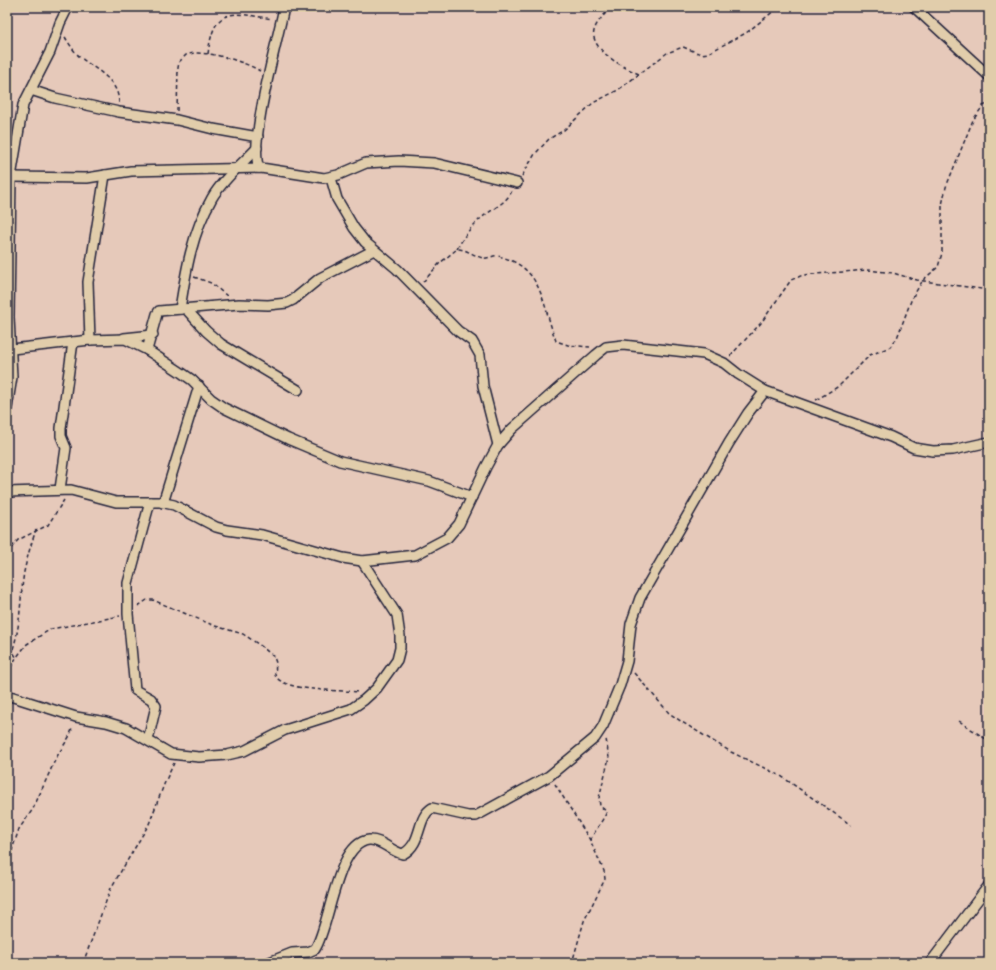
<svg xmlns="http://www.w3.org/2000/svg" width="996" height="970" font-family="Kalam,sans-serif">
<style>
.lines{fill:none;stroke-linecap:round;stroke-linejoin:round}
.minor-casing{stroke:#22223b;stroke-width:12}
.path{stroke:#22223b;stroke-width:1.5;stroke-dasharray:4 3;stroke-linecap:butt}
.minor{stroke:#e1cdab;stroke-width:9}
</style>
<rect width="100%" height="100%" fill="#e6c9ba"/>
<filter id="ink" filterUnits="userSpaceOnUse"><feTurbulence type="fractalNoise" baseFrequency=".025" numOctaves="2"/><feDisplacementMap in="SourceGraphic" scale="8" xChannelSelector="R" yChannelSelector="G"/><feConvolveMatrix kernelMatrix="1 2 1 2 8 2 1 2 1" color-interpolation-filters="sRGB"/></filter>
<g filter="url(#ink)">
<g class="lines">
<defs>
<g id="minor">
<polyline points="914,7 989,76"/>
<polyline points="31,90 55,98 119,112 177,120 213,129 258,137"/>
<path d="M259,168C248,142 278,40 284,7"/>
<polyline points="11,177 87,178 131,171 261,168 324,178 338,175 366,163 399,161 434,163 517,183"/>
<polyline points="331,178 337,199 354,228 365,242 397,269 458,331 472,341 480,355 483,386 498,445"/>
<path d="M180,309C186,270 192,233 212,198C223,179 242,164 257,148"/>
<polyline points="186,309 206,331 221,344 298,390"/>
<polyline points="124,338 153,335"/>
<polyline points="90,340 88,282 105,175"/>
<polyline points="12,349 90,340 125,339 147,350 182,373 192,380 211,399 224,408 288,439 340,461 429,481 472,497"/>
<polyline points="147,350 157,314 159,311 239,304 268,305 287,303 293,300 320,278 374,250"/>
<polyline points="7,408 12,377 9,317 11,177 23,105 50,52 60,23 68,7"/>
<polyline points="60,489 66,448 61,436 61,428 73,342"/>
<polyline points="7,492 71,490 116,502 160,502 174,505 216,527 227,530 262,535 343,558 362,561 415,555 447,538 459,524 486,467 498,445 512,429 596,355 606,347 623,345 704,354 724,363 738,374 765,391 891,437 914,448 933,451 953,450 989,442"/>
<polyline points="163,503 199,386"/>
<polyline points="7,695 76,717 106,722 126,728 171,754 199,757 227,755 244,751 285,730 351,709 364,700 377,688 397,660 400,648 400,636 397,615 362,561"/>
<polyline points="148,740 156,706 151,699 135,690 128,614 128,583 150,502"/>
<path d="M267,963L292,953L308,952L315,949C330,927 336,843 369,840C381,839 392,852 403,854C423,843 416,818 432,808L468,816H476L549,776L595,738L603,726L620,685L627,661L631,624L640,598L729,443L748,413L765,391"/>
<polyline points="930,963 989,885"/>
</g>
</defs>
<use href="#minor" class="minor-casing"/>
<g class="path">
<path d="M610,7C606,14 598,20 595,28C586,47 623,68 639,74"/>
<path d="M65,37C68,42 72,48 76,53C91,69 118,76 119,103"/>
<path d="M208,54C214,6 231,12 272,19"/>
<path d="M177,111L178,68L179,62L186,55C202,48 246,62 260,71"/>
<polyline points="522,176 535,154 549,139 564,130 593,103 618,90 667,53 683,47 701,54 708,53 746,33 779,7"/>
<path d="M457,249C463,238 469,229 478,221C488,211 508,203 512,190"/>
<polyline points="194,277 211,283 227,296"/>
<path d="M423,282L440,263L457,249C467,249 474,256 483,258C488,259 493,255 498,256C544,267 542,305 556,341L568,345L590,347"/>
<polyline points="730,356 761,323 791,280 803,275 868,270 893,273 917,280 989,290"/>
<polyline points="816,400 839,386 870,355 890,347 897,338 912,298 923,280 938,267 942,253 942,205 946,187 973,120 983,106 989,103"/>
<polyline points="7,553 18,540 48,525 64,500"/>
<path d="M138,606L147,600H153L215,626L243,634L261,646L274,657L276,663L275,675C282,692 342,690 359,692"/>
<polyline points="7,641 16,657"/>
<path d="M13,649C21,624 20,598 24,572C27,558 31,544 36,530"/>
<polyline points="634,673 669,713 682,722 731,752 781,776 851,825"/>
<polyline points="7,674 16,658 27,644 51,629 120,616"/>
<polyline points="959,721 989,741"/>
<polyline points="555,784 590,840 604,871 605,879 584,921 572,963"/>
<polyline points="590,840 606,814 606,811 600,806 599,798 609,758 606,739"/>
<polyline points="7,865 19,829 33,809 56,758 69,737 73,727"/>
<polyline points="83,963 111,888 149,824 165,782 174,763"/>
</g>
<use href="#minor" class="minor"/>
</g>
</g>
<rect width="996" height="970" fill="none" stroke="#e1cdab" stroke-width="24"/>
<rect x="12" y="12" width="972" height="946" fill="none" stroke="#22223b" stroke-width="1.5" filter="url(#ink)"/>
</svg>
